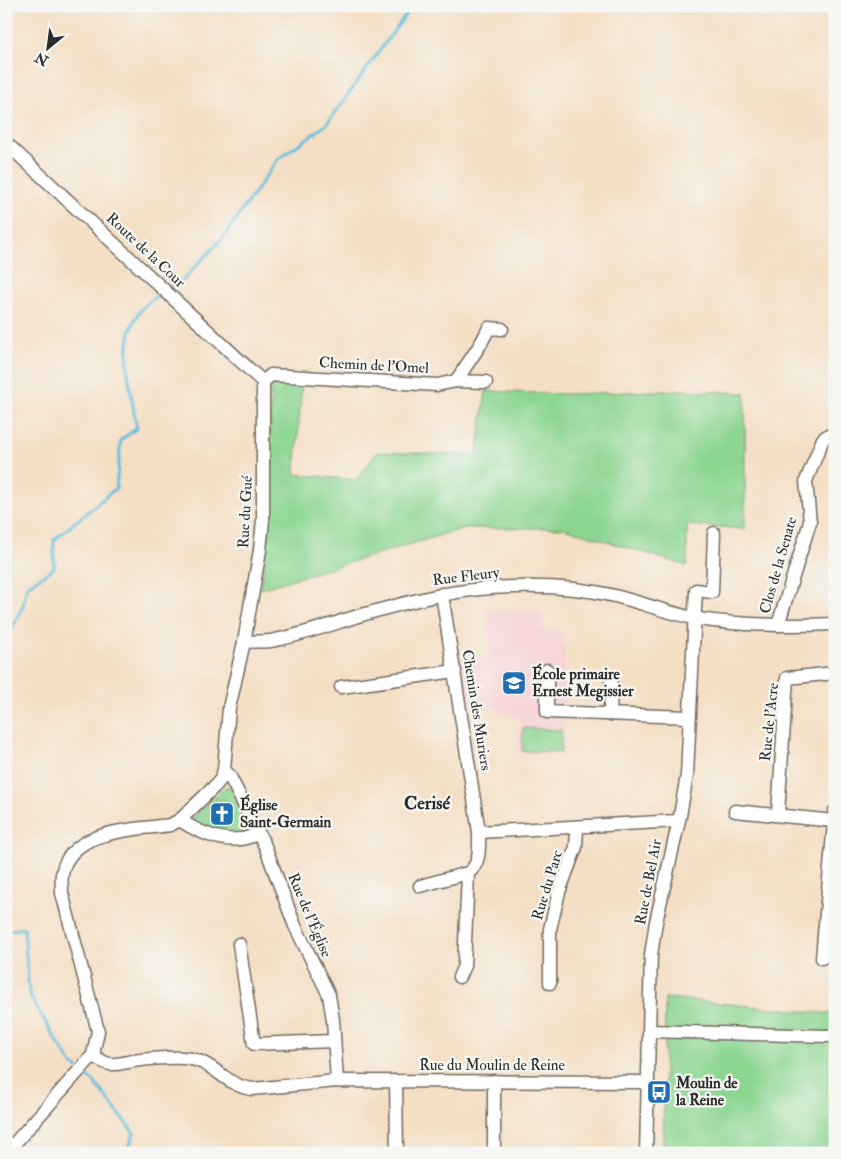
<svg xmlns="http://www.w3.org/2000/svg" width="841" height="1159" font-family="'IM FELL Double Pica',serif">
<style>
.built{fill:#f7cfd1}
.green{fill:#8cd591;stroke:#5c805e}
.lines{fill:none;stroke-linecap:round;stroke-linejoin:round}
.stream{stroke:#5cbddb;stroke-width:3}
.minor-casing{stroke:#716a61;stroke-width:15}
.minor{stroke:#fff;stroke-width:12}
.labels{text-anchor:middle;stroke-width:4.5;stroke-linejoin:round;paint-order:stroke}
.street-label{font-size:15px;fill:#2b2b2b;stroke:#f6f6f2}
.poi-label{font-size:15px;font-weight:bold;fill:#2b2b2b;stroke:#f6f6f2;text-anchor:start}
.quarter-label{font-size:18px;font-weight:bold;fill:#2b2b2b;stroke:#f6f6f2}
</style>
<rect width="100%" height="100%" fill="#f6f6f2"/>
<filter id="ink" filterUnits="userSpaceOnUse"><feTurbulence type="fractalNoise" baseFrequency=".02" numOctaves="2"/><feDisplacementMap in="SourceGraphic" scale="10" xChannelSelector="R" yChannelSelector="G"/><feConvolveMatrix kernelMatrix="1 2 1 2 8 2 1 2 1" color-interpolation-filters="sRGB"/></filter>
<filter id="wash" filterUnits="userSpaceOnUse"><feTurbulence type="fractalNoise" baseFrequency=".0096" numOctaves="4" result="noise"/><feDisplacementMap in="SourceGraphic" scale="20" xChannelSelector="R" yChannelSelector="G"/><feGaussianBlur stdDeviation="1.12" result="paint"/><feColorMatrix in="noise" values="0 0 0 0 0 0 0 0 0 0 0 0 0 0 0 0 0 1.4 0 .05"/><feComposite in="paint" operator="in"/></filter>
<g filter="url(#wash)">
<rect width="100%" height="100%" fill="#f4dfc5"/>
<polygon class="built" points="488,610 543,611 544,631 564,631 564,756 517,753 520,720 494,708 467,710 459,658 489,656"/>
<g class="green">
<polygon points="280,381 302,382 295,474 356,480 377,452 477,455 486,391 567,394 683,390 745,393 745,529 687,525 687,566 564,528 465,528 260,589 268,540 271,385"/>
<polygon points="523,728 561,730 561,752 522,751"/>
<path d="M225,787H230L250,827C245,844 206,829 193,825V819L197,812Z"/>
<polygon points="665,998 835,1014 835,1153 663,1153"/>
</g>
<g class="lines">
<g class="stream">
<polyline points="167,288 183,280 223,238 278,159 326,125 412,6"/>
<path d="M6,640L23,606L27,586L54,568V540L116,488L121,440L137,428C131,394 117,339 141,310C146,303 156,297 162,292"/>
<polyline points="6,931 24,928 29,994 56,1040 72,1064 77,1068"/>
<polyline points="81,1071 94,1082 134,1133 127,1153"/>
</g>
</g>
</g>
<g filter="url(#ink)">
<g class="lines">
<defs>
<g id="minor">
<polyline points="6,143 263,382"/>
<polyline points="456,381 480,345 489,328 502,329"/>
<polyline points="263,382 271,375 437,385 456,381 486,382"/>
<polyline points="778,625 810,522 806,481 823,439 827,436 835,437"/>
<path d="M244,642C253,641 262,642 270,641C300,636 329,625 358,616C411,601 457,588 513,587C547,586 582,588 615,596C643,603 671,614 699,619C744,626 789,626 835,624"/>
<polyline points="547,670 547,712 689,717"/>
<polyline points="341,687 455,671"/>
<polyline points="610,714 611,682"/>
<polyline points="224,770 229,775 265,846 295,926 329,995 333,1020 337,1081"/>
<polyline points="735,811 834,821"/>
<polyline points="778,814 787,678 835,673"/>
<path d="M180,820C196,831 220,842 240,839C246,839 253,835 259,834"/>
<polyline points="479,832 678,821"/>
<path d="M420,886L468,873C481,864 479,846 479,832L442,594"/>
<polyline points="239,944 254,1044 334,1041"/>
<polyline points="822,958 835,811"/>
<polyline points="459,977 464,966 468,873"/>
<polyline points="550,983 550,929 559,892 576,847 577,827"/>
<polyline points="649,1031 828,1036"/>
<path d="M93,1055C98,1059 103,1063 110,1064C117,1065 126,1062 133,1061C149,1059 166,1057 183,1058C214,1059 224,1086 252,1089L337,1081L648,1082"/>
<polyline points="396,1081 397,1153"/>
<path d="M6,1153L93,1055L98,1031L62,893C62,887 61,880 62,874C70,829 134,830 170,825L180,820L216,785L221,779L224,770L229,708L244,642L260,550L263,520V382"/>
<polyline points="494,1153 494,1081"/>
<polyline points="646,1153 651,955 656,922 680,816 687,775 696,590 712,592 714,533"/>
</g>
</defs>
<use href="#minor" class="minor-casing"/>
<use href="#minor" class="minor"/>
</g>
</g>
<defs>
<symbol id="school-square" viewBox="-11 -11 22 22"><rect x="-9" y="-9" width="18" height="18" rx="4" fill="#1f6fb2" stroke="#f6f6f2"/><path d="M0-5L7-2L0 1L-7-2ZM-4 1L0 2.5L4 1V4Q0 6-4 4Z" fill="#fff"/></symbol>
<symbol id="church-square" viewBox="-11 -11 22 22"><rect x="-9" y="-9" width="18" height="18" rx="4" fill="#1f6fb2" stroke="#f6f6f2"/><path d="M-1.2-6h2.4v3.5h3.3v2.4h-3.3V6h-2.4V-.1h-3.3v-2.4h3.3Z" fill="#fff"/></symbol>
<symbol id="bus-square" viewBox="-11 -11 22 22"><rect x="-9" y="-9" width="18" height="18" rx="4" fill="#1f6fb2" stroke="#f6f6f2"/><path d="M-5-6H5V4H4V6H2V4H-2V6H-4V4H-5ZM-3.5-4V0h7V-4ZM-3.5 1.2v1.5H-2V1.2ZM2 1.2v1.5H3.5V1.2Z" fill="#fff"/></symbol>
</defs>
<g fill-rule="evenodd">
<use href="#school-square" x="500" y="669" width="28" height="28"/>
<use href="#church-square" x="208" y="800" width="28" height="28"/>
<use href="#bus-square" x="645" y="1078" width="28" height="28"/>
</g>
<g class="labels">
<g class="street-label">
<text transform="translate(146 250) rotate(43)" y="5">Route de la Cour</text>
<text transform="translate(374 365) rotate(3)" y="5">Chemin de l'Omel</text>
<text transform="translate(245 512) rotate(-87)" y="5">Rue du Gué</text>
<text transform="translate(778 565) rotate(-74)" y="5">Clos de la Senate</text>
<text transform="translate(466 576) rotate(-7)" y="5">Rue Fleury</text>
<text transform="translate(477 710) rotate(81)" y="5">Chemin des Muriers</text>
<text transform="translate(769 722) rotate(-84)" y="5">Rue de l'Acre</text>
<text transform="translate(648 882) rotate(-79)" y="5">Rue de Bel Air</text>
<text transform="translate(547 885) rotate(-73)" y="5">Rue du Parc</text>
<text transform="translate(310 915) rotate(67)" y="5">Rue de l'Église</text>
<text x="492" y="1070">Rue du Moulin de Reine</text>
</g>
<g class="poi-label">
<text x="532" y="679">École primaire<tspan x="532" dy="17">Ernest Megissier</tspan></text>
<text x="240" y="810">Église<tspan x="240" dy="17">Saint-Germain</tspan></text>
<text x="676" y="1088">Moulin de<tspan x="676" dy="17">la Reine</tspan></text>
</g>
<g class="quarter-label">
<text x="427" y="809">Cerisé</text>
</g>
</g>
<rect width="841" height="1159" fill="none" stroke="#f6f6f2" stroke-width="25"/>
<g transform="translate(48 48) rotate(209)" stroke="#f6f6f2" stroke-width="4" paint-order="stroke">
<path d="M0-4L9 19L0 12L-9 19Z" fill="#2b2b2b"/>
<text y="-8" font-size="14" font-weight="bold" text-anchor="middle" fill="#2b2b2b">N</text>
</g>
</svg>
